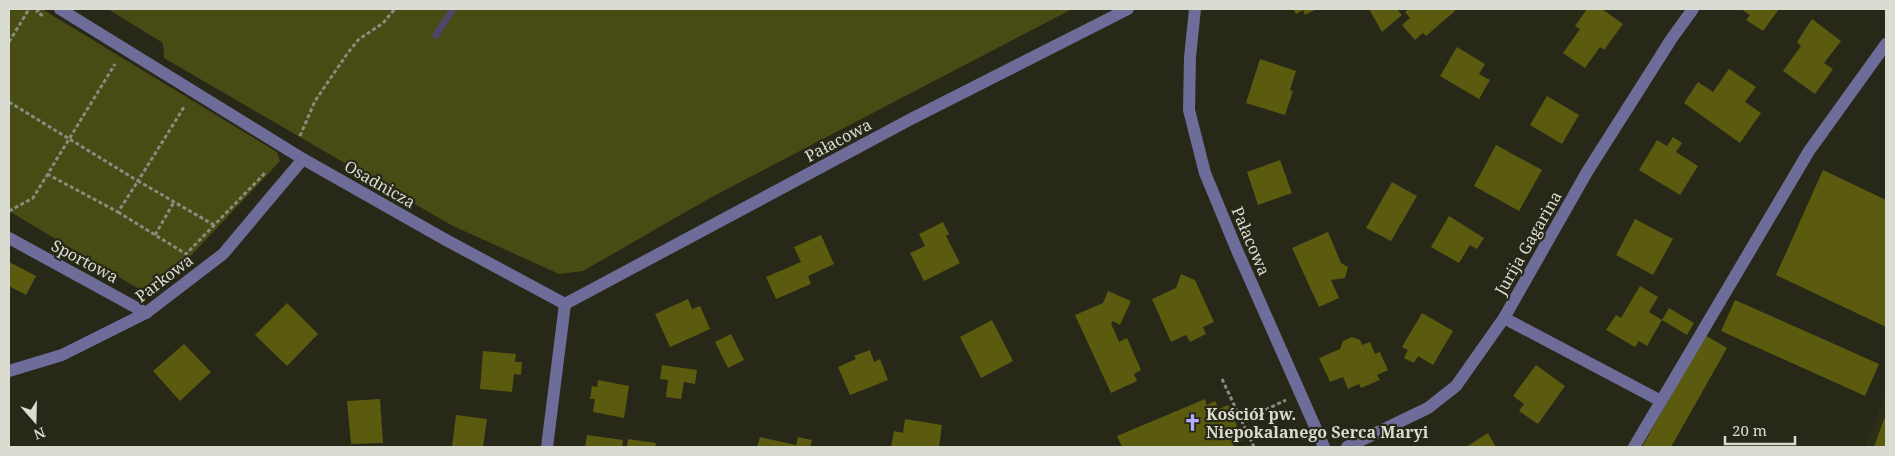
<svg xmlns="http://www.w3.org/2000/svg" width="1895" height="456" font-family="'Noto Serif',serif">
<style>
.built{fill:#2d2e17}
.green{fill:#494b14}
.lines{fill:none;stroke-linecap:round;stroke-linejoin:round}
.stream{stroke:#4f4667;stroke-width:7}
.building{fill:#5a5b0e}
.path{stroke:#8a8b7e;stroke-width:3;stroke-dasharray:4 2.5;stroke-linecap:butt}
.minor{stroke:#6e6c99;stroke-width:12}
.labels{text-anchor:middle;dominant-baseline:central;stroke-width:4.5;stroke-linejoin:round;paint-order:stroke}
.street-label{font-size:16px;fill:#dbdcd1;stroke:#272818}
.poi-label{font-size:16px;font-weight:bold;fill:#dbdcd1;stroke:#272818;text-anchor:start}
</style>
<rect width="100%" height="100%" fill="#272818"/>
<path class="built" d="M1885,395L1886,447H1864Z"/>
<g class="green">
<path d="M9,9H42L277,152L280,161L152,297L9,211Z"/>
<path d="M108,9H1072L710,198L583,271L559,274L451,225L164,58L163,43Z"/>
</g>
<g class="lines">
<path class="stream" d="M436,35L453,9"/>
</g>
<g class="building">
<path d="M1293,9H1317L1305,15L1303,10L1296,14Z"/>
<path d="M1369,9H1397L1402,15L1382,32Z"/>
<path d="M1409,9H1453L1455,11L1426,36L1423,33L1415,40L1402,25L1410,18L1405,12Z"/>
<path d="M1587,9H1602L1623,24L1604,50L1600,47L1585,68L1563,53L1580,29L1575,26Z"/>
<path d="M1741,9H1779L1763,31L1746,20L1750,15Z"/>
<path d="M1812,19L1841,41L1824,63L1833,69L1815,94L1783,71L1801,46L1797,42Z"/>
<path d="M1457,47L1485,64L1479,74L1490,80L1479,99L1440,76Z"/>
<path d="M1260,59L1296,71L1290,90L1293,91L1285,115L1246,103Z"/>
<path d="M1729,69L1756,87L1745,102L1761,113L1740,143L1684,103L1698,82L1713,92Z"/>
<path d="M1547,96L1579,115L1562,144L1530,125Z"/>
<path d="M1673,137L1682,143L1676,152L1698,166L1680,195L1639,170L1657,140L1667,146Z"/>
<path d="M1496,145L1542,170L1519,211L1474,186Z"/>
<path d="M1280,160L1292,193L1258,205L1247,172Z"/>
<path d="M1823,170L1886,200V327L1776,275Z"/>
<path d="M1392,182L1417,196L1391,241L1366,228Z"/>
<path d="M1449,216L1484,238L1477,249L1470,245L1459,263L1431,247Z"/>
<path d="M1635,219L1673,239L1653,275L1616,255Z"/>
<path d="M943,222L949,234L946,236L960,263L924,281L910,253L925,246L919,234Z"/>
<path d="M1328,232L1341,263L1348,267L1345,278L1331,280L1339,298L1319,307L1292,248Z"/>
<path d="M821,235L834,264L808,276L811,284L776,299L766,277L801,262L794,247Z"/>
<path d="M9,262L36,276L26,295L9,286Z"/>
<path d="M1181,274L1195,280L1214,322L1203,327L1206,334L1190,342L1186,335L1171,342L1152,299L1176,288Z"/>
<path d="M1640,286L1658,297L1649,312L1662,320L1669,308L1694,323L1687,335L1662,320L1647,346L1639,341L1635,347L1606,330L1616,315L1621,318Z"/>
<path d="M1108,291L1131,301L1120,325L1113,321L1111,323L1119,342L1127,338L1141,370L1134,374L1137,381L1111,393L1075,315L1103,303Z"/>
<path d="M688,299L692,309L700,306L710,329L670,347L655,314Z"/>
<path d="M1735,300L1879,364L1865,396L1721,331Z"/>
<path d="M287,303L318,334L287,366L255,335Z"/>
<path d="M1422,313L1453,331L1433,365L1418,356L1414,363L1404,358L1408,350L1402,347Z"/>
<path d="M992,320L1013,361L981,378L960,337Z"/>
<path d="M731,334L744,360L728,368L715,342Z"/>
<path d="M1705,335L1727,348L1671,447H1642Z"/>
<path d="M1352,337L1360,340L1362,345L1370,342L1375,354L1380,352L1388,370L1377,375L1380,380L1361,388L1359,384L1348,389L1343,377L1330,382L1319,358L1340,349L1343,341Z"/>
<path d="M184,344L211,372L180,401L153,371Z"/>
<path d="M870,350L874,362L880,359L888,380L850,395L838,367L856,359L854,356Z"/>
<path d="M483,351L516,354L515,362H522L521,375L514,374L512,392L480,389Z"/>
<path d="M662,365L697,370L695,384L684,382L681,399L666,397L668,380L660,379Z"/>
<path d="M1536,365L1565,386L1538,424L1519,411L1524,404L1513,396Z"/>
<path d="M598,380L629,386L624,418L593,412L595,399H590L592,386L597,387Z"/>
<path d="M380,399L383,443L351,444L347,401Z"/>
<path d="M1205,399L1207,405L1215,401L1219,409L1228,405L1243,440L1233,444L1235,447H1122L1117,436Z"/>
<path d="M456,415L487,419L483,447H452Z"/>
<path d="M905,419L942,425L939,447H891L894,431L903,433Z"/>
<path d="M1884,419H1886V447H1874Z"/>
<path d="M1488,433L1496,447H1466Z"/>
<path d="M587,435L623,440L622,447H585Z"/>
<path d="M760,437L796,445L798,437L812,440L810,447H757Z"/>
<path d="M628,439L656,443L655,447H627Z"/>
</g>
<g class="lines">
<g class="path">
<path d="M39,9L37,12L43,16"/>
<path d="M9,42L29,9"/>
<path d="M9,102L138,181L184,107"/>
<path d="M300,136L315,101L347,54L358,40L383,23L395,9"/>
<path d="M47,174L118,212L138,181L214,225"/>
<path d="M9,211L33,198L115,64"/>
<path d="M118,212L186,254L266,172"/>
<path d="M155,235L174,202"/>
<path d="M1222,379L1254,447"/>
<path d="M1242,421L1286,400"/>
</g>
<g class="minor">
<path d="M60,9L303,159L446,240L565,304"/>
<path d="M1195,9L1190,57L1189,110L1205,173L1236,248L1324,447"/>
<path d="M9,238L146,313"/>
<path d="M565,304L911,119L1128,9"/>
<path d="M1504,318L1661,401"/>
<path d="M9,371L62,355L146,313L223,254L303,159"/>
<path d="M547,447L565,304"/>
<path d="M1347,447L1428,408L1456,386L1504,318L1587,172L1672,38L1693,9"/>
<path d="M1634,447L1809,151L1886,44"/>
</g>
</g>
<defs>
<symbol id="church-bare" viewBox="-9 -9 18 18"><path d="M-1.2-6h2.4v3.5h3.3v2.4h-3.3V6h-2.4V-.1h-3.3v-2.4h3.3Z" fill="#b1adfa" stroke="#272818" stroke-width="2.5" paint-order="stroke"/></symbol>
</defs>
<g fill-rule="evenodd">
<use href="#church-bare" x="1180" y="410" width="25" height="25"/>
</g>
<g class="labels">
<g class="street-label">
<text transform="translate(838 140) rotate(-28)">Pałacowa</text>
<text transform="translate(380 184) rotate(30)">Osadnicza</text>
<text transform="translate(1251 241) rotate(67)">Pałacowa</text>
<text transform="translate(1528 243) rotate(-60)">Jurija Gagarina</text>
<text transform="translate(85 261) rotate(28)">Sportowa</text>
<text transform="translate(164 278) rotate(-37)">Parkowa</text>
</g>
<g class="poi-label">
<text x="1206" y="414">Kościół pw.<tspan x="1206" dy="18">Niepokalanego Serca Maryi</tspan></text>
</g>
</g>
<rect width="1895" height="456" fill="none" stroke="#dbdcd1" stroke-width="20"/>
<g transform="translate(35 421) rotate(160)" stroke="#272818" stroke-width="4" paint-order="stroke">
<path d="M0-4L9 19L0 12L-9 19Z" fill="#dbdcd1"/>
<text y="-8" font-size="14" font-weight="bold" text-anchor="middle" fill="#dbdcd1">N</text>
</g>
<path d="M1725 436v8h70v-8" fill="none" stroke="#dbdcd1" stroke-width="2.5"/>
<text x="1732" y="436" font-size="15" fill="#dbdcd1" stroke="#272818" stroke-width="4" paint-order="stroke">20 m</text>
</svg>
